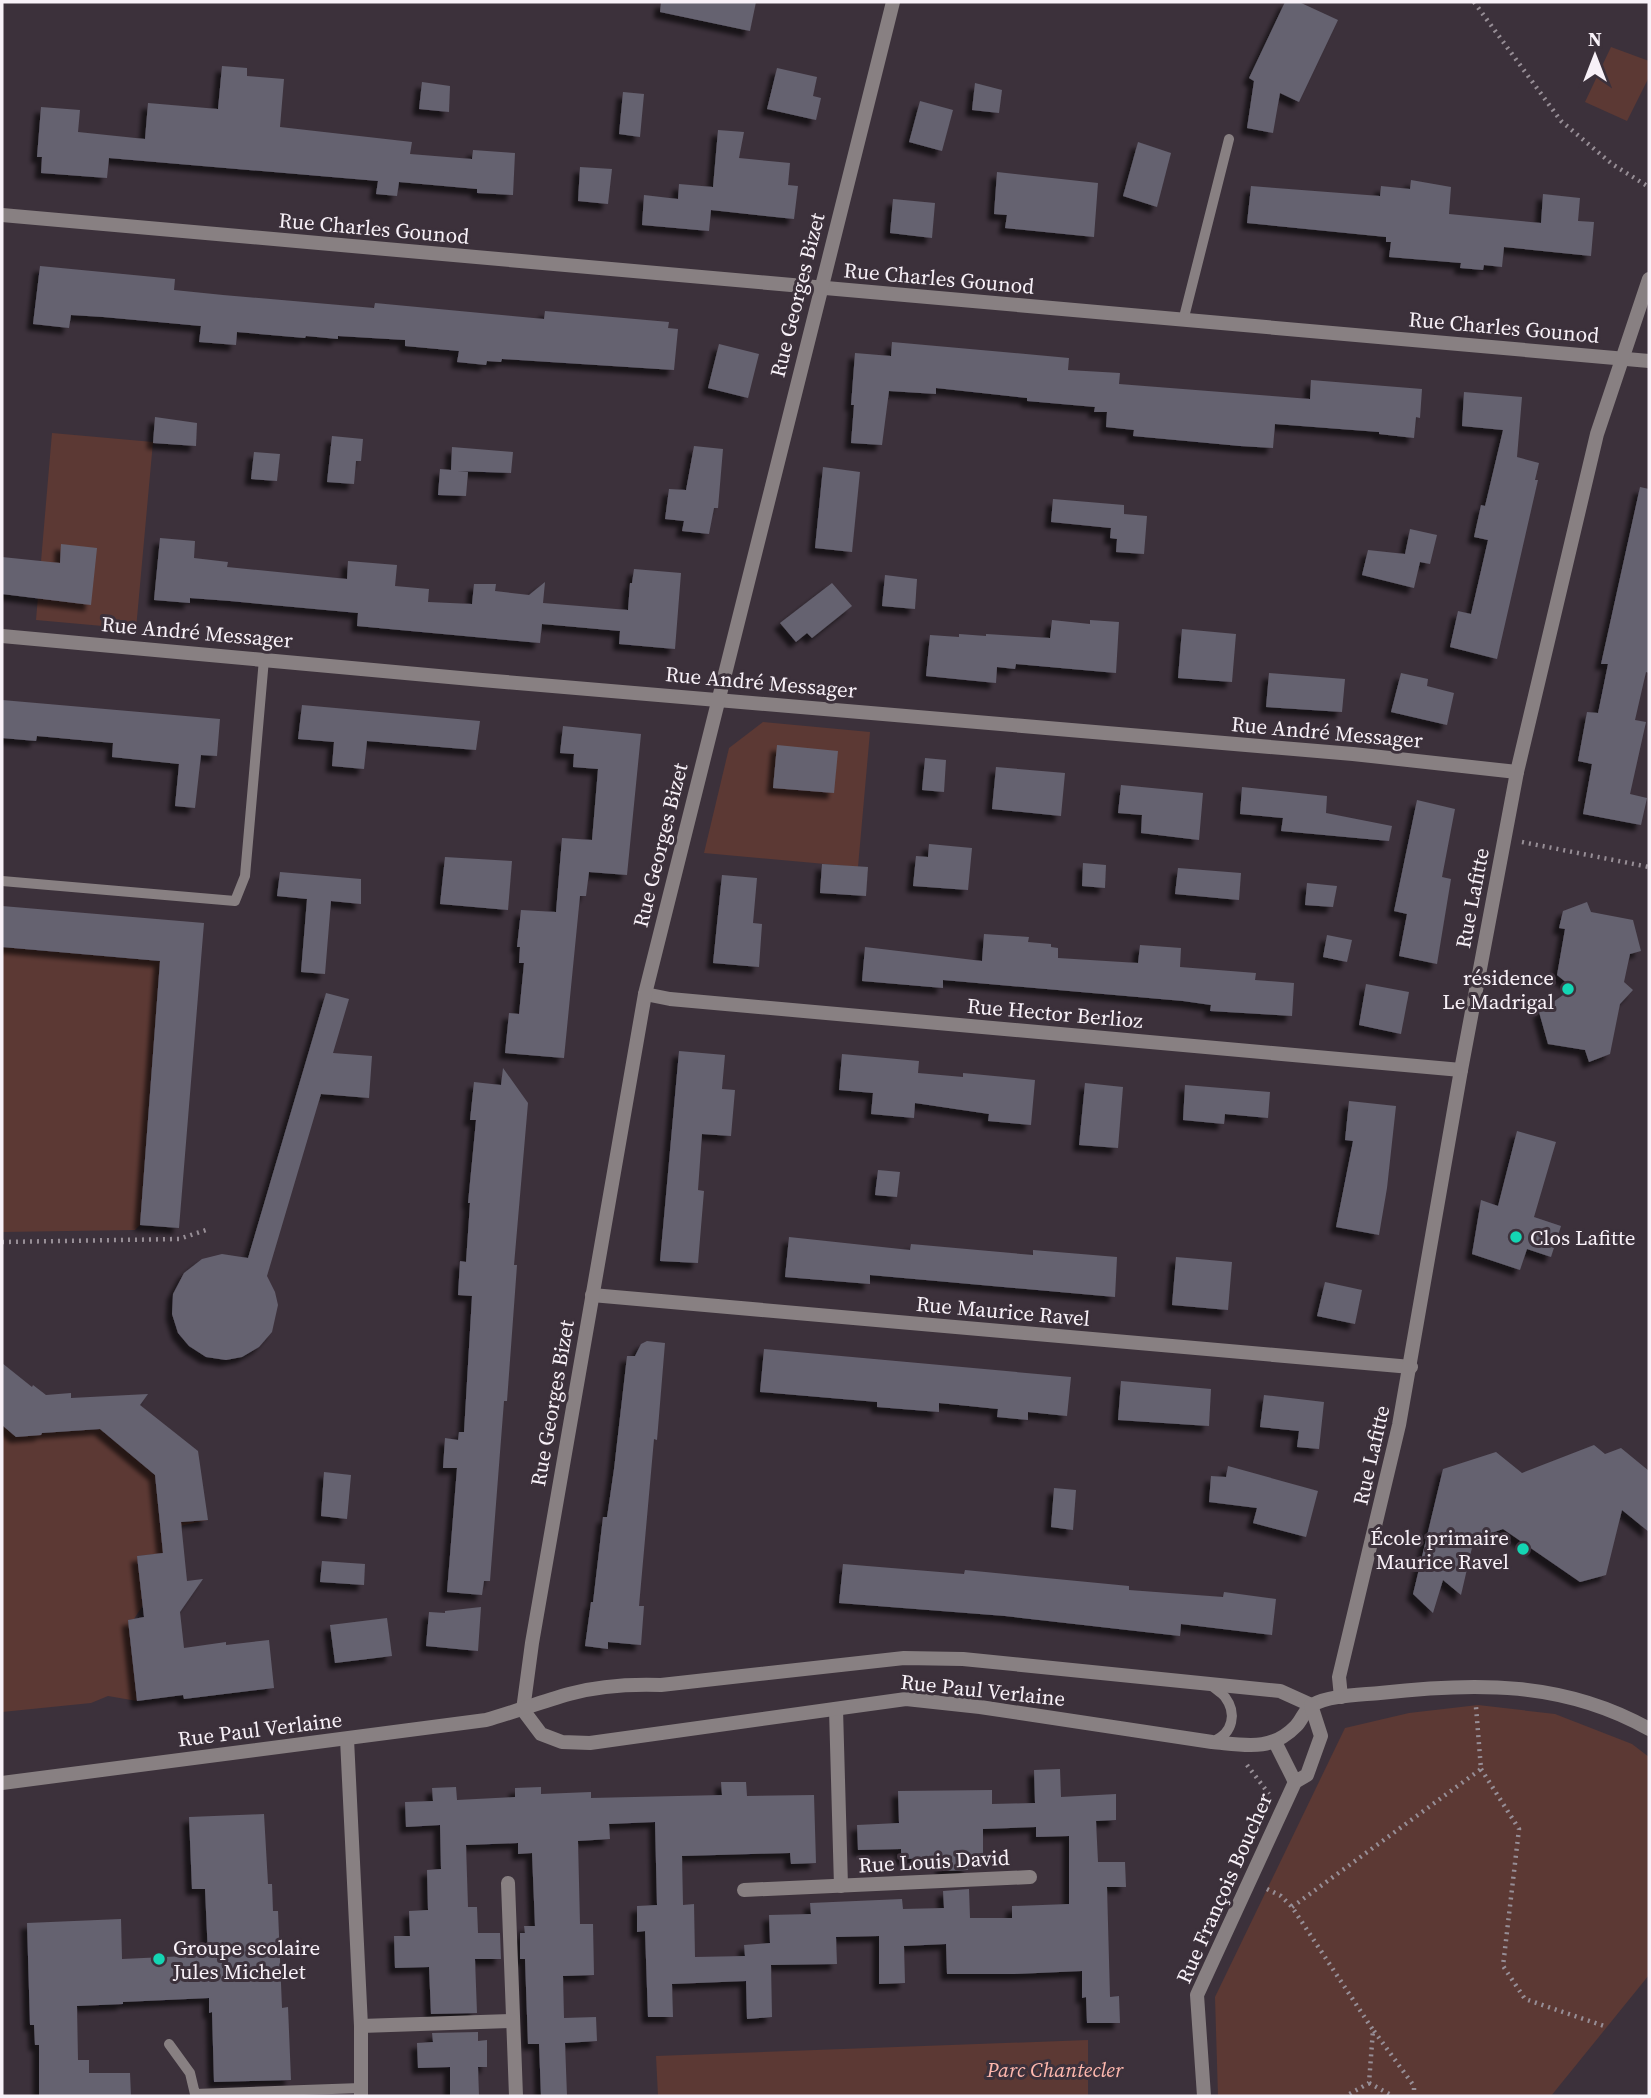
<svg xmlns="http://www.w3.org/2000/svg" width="1651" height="2098" font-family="'Source Serif 4',serif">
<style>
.green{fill:#5c3934}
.building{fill:#656270;filter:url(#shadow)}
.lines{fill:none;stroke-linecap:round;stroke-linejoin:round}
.path{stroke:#978e96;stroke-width:4.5;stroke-dasharray:2 5;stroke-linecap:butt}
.lane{stroke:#888082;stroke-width:10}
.street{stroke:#888082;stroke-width:14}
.poi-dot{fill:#14d5b3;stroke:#3c313b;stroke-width:2.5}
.labels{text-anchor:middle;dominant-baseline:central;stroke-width:6;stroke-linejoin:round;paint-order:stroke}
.street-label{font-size:21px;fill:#f8f1f8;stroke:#3c313b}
.poi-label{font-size:21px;fill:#f8f1f8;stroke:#3c313b;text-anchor:end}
.park-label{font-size:21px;font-style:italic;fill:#feb8ae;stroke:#3c313b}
</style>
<defs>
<filter id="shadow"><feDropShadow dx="-6" dy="6" stdDeviation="2" flood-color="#0009"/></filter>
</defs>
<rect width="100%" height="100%" fill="#3c313b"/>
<g class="green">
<path d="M1611,47L1649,61V77L1627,121L1585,102Z"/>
<path d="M52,433L153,442L136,629L36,620Z"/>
<path d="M763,722L870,732L858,867L704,853L729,748Z"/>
<path d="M2,947L160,961L140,1225L135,1230L2,1232Z"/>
<path d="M2,1425L16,1437L42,1433L100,1429L155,1475L160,1524L208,1520L170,1528L184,1551L137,1556L143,1605L134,1619L128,1620L137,1701L108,1696L91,1703L2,1712Z"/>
<path d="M1478,1705L1555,1714L1632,1744L1649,1757V1975L1551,2096H1218L1215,1997L1345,1728L1409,1713Z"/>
<path d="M1088,2040V2096H658L656,2056Z"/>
</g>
<g class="building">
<path d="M661,2H756L750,31L660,12Z"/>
<path d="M1285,2H1299L1338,20L1299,102L1280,93L1273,133L1247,128L1254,81L1249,78Z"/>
<path d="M222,66L247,68V76L284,79L280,127L412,142L410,154L472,159L473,150L515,153L513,195L477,193V189L399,182L397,196L376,194L378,181L109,158L107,178L41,173L42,157H37L41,107L80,110L78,132L145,139L148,103L218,109Z"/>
<path d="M777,68L817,77L813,96L821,98L816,120L767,109Z"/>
<path d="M422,82L450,86L449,112L419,109Z"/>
<path d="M975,83L1002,90L999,113L972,110Z"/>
<path d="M623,92L644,94L640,137L619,134Z"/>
<path d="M920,101L953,110L942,151L909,142Z"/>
<path d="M718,130L744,132L739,158L790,163L788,185L798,186L794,219L711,210L709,231L642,225L644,195L678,199L679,184L713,187Z"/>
<path d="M1138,142L1171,153L1157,207L1123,196Z"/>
<path d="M580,167L612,169L608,204L578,201Z"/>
<path d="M997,172L1098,183L1094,237L1005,228L1007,215L994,214Z"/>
<path d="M1411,180L1451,187L1449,214L1541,223L1543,194L1580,198L1578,221L1594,222L1591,256L1504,247L1502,267L1484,265L1483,270L1460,268L1461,263L1389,257L1391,242H1386V237L1247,223L1251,186L1380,196L1381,186L1410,189Z"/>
<path d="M893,199L935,203L932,238L890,233Z"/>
<path d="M40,266L175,279L174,290L223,295L374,308L375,303L544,319L545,311L669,322L668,328L678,329L674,370L502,359L501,362L487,361L486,365L457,362L459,351L405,346V340L338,336V339L306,336L305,338L237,332L236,345L199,342L201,326L103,317L71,315L69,328L33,324Z"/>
<path d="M892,342L1069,358L1068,370L1120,373L1119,384L1310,399L1311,380L1422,389L1420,418L1416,417L1414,438L1379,434V432L1275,424L1273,448L1240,446L1133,436L1134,430L1106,427L1107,412H1094L1095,407L1027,401V398L936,388V394L889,391L882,445L851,443L854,405H851L855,353L891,356Z"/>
<path d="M719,344L759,354L748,398L708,388Z"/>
<path d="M1464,392L1522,397L1517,457L1539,463L1535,480H1538L1497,659L1450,647L1458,611L1471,614L1488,540L1474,537L1481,505L1485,506L1503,430L1462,426Z"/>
<path d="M155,417L197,423L196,446L153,443Z"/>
<path d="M332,436L363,439L361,461H356L354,484L327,482Z"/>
<path d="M694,446L723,449L718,508H714L709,534L682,531L684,521L665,519L669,489L686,490Z"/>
<path d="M452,447L513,452L511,473L457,471L468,472L466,496L438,495L440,469L451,470Z"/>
<path d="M254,452L280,454L277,481L251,479Z"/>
<path d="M823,467L860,472L852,552L815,548Z"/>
<path d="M1640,487L1649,489V673L1646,672L1635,720L1646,722L1630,794L1647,798L1641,825L1583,814L1592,764L1578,761L1587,712L1598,713L1608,664H1601Z"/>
<path d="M1053,499L1124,505V514L1147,516L1144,554L1116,552L1117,539L1110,538L1111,528L1051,522Z"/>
<path d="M1410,529L1437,535L1430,564L1420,562L1414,588L1362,575L1368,550L1405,554Z"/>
<path d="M160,538L195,541L194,558L228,562L227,567L347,579L348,561L397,565L395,586L429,589L428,602L472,604L474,584H496L495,591L529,595L545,582L543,603L628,610L630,583H632L634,569L681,573L675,649L619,644L620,631L542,624L540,643L357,626L358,613L230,601L190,598V603L154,600Z"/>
<path d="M61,544L97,548L91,605L2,594V557L60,563Z"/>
<path d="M885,575L917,579L915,609L882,606Z"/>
<path d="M832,583L852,606L812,638L807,633L796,642L780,623Z"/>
<path d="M1052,620L1090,624V620L1119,622L1116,673L1016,664L1015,669L997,667L996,683L926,676L930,635L959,637V634L986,636V634L1050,638Z"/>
<path d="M1182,629L1236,634L1232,682L1178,678Z"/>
<path d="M1269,673L1345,679L1342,712L1266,707Z"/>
<path d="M1401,673L1428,679L1427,686L1454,693L1447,725L1391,712Z"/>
<path d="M2,700L220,719L217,756L201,755L195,808L175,806L179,764L112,757L113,743L37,736L36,741L2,738Z"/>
<path d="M302,705L480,721L476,750L367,741L364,769L332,766L334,742L298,739Z"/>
<path d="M563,726L641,734L627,875L589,872L586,896H580L564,1058L505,1053L509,1013L519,1014L524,963H519L520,947H517L521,910L556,912L562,838L592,840L598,769L573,767L574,754L560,753Z"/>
<path d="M777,745L838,751L834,793L773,788Z"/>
<path d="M925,758L946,760L944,792L922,790Z"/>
<path d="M996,767L1065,773L1061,816L992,809Z"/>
<path d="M1121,785L1203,793L1199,840L1141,833L1142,815L1118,813Z"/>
<path d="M1242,787L1327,796L1326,813L1392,826L1389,841L1281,831L1283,818L1240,814Z"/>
<path d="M1417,800L1455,809L1442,877L1451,879L1437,964L1399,956L1407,914L1394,911Z"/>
<path d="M929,844L972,848L968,890L913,886L916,856L928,857Z"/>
<path d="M445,857L512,861L508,910L440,904Z"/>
<path d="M1083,863L1106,865L1105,888L1082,886Z"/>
<path d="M822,864L868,867L866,896L820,893Z"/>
<path d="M1178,868L1241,873L1239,900L1175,894Z"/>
<path d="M280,872L361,879V904L331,901L325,974L301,972L307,899L277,896Z"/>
<path d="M722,875L757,878L753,923L762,924L759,967L713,963Z"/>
<path d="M1307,883L1337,886L1333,907L1305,905Z"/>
<path d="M1587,902L1591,912L1633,920L1641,951L1630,954L1624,982L1633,990L1620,1004L1610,1054L1589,1062L1585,1050L1548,1044L1539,1012L1573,988L1557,975L1565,929L1559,928L1563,911Z"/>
<path d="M2,906L204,923L179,1228L140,1225L160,961L2,947Z"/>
<path d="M984,934L1029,937L1028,942L1051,944V947L1058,948V958L1138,963L1140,945L1181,948L1180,967L1256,973L1255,980L1294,983L1292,1016L1210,1011L1211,1005L1183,1001L943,980V988L862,981L865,947L982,961Z"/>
<path d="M1327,935L1352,940L1347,962L1323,957Z"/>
<path d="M1366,984L1409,992L1401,1034L1359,1025Z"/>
<path d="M326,993L349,999L333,1053L372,1056L369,1098L321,1094L267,1276L275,1292L278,1305L272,1332L259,1347L242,1357L226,1360L206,1357L189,1346L178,1333L172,1314L173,1294L184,1273L202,1259L222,1254L248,1258Z"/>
<path d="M679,1051L725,1055L722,1089L735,1090L731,1136L702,1134L698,1190L704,1191L698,1263L660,1261Z"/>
<path d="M842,1054L919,1061L918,1073L963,1077V1073L1035,1080L1031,1125L988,1121L989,1114L915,1103L914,1118L871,1114L873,1093L839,1090Z"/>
<path d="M503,1068L528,1103L514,1265H517L507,1401H504L490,1581H484L482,1595L447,1592L457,1468H443L445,1438L458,1440L459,1432H464L472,1296L458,1295L460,1261L466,1262L470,1203H468L476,1120H470L474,1082L501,1085Z"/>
<path d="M1085,1083L1123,1087L1118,1148L1079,1145Z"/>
<path d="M1185,1085L1270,1092L1268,1118L1225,1114L1224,1124L1183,1120Z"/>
<path d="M1349,1101L1396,1106L1387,1188L1379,1235L1336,1227L1353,1141L1345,1140Z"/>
<path d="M1517,1131L1556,1142L1534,1217L1561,1226L1551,1257L1527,1249L1520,1270L1472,1254L1481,1200L1498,1206Z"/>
<path d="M878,1170L900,1172L897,1197L875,1195Z"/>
<path d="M789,1237L910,1250L911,1244L1033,1255V1250L1117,1257L1115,1297L870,1275V1284L785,1277Z"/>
<path d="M1176,1257L1232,1262L1228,1310L1172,1305Z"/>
<path d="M1325,1282L1362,1290L1355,1324L1317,1316Z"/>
<path d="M647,1341L665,1343L657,1440L654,1439L639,1606H644L641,1645L608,1642V1649L585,1646L591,1602H593L603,1517H607L614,1469L627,1356H635L641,1344Z"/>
<path d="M764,1349L1071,1377L1067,1416L1028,1412V1420L997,1417L998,1409L939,1403V1412L877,1407V1402L760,1392Z"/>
<path d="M2,1363L32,1387L33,1385L46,1395L71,1393V1398L148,1394L140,1405L198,1451L208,1520L181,1522L187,1581L203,1579L180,1612L184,1648L226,1642V1645L269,1640L274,1688L184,1699L183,1695L137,1701L128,1620L144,1617L137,1556L163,1553L155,1475L100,1429L42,1433L41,1435L16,1437L2,1425Z"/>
<path d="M1121,1381L1211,1389L1209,1426L1118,1420Z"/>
<path d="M1264,1395L1324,1402L1319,1449L1297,1447L1299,1431L1260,1427Z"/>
<path d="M1594,1445L1605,1454L1621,1448L1649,1471V1532L1622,1510L1606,1575L1580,1582L1503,1529L1474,1539L1461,1595L1443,1580L1433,1613L1413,1594L1443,1469L1496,1452L1522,1473Z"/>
<path d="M1228,1466L1318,1491L1306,1537L1253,1523L1257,1508L1209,1502L1211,1476L1226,1477Z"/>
<path d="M324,1472L351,1475L347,1519L321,1516Z"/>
<path d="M1054,1488L1076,1490L1073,1530L1051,1527Z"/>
<path d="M322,1561L365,1564L364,1585L320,1582Z"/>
<path d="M843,1564L964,1574L965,1570L1129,1586V1590L1223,1597L1224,1592L1276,1599L1272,1635L1181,1624L1180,1636L1005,1616L839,1603Z"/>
<path d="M481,1607L478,1651L426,1646L429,1612L445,1613V1611Z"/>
<path d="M387,1618L392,1656L335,1663L330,1625Z"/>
<path d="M1060,1769L1061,1797L1116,1794V1820L1096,1821L1098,1862H1125L1126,1887H1107L1110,1997L1119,1996L1120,2023H1087L1086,1997L1082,1998V1971L1014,1974H947L946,1944L904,1946L905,1983L879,1984V1936L836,1937L837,1964L771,1965L772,2017L747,2019L746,1981L672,1984L673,2017H648L645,1931L637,1932V1906L657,1905L655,1822L609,1824L610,1839L578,1841L580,1924H593L594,1975L563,1976L564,2018L596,2017L597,2041L565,2043L567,2096H541L539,2044H528L525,1959H520V1933H525L524,1926H535L532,1853L518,1854V1843L466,1845L468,1907H477L478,1933H500L501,1959H475L477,2013L431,2014L429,1967L395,1968L394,1936H410L409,1911L428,1910L427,1870L441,1869L440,1825L406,1827L405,1802L433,1801L432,1788L456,1787L457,1800L515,1797V1788L541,1787V1794L591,1792V1798L722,1795L721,1782H746L747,1796L814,1795L816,1863L791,1864L790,1853L682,1856L683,1905L694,1904L695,1957L745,1956L744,1945L770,1943L769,1915L811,1914L810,1903L902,1899L903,1909L944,1908L943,1891L969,1889L970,1918H1012V1906L1069,1904V1836L1036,1837V1827L983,1829V1857H968V1870L942,1871L941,1858L901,1859V1849L858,1850L857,1825L899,1823L898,1791L992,1790V1804L1035,1803L1034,1770Z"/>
<path d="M264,1814L268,1884H272L273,1911H278L282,2008L288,2007L291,2080L214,2082L212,2012L209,2013V1998L123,2002V2004L77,2006L78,2060H89V2073H130L131,2096H39V2045H35L34,2025H30L27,1923L121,1919L122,1959L208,1955L205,1889H192L189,1817Z"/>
<path d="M478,2032V2041L487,2040V2067H478L479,2096H450V2067L418,2068L417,2043L433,2042L432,2033Z"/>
</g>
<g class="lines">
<g class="path">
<path d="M1474,2L1561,121L1612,164L1649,187"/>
<path d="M1522,842L1649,867"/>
<path d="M2,1242L179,1239L206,1230"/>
<path d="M1247,1765L1269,1794"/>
<path d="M1481,1769L1519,1829L1503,1966L1525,1999L1607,2027"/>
<path d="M1267,1889L1281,1896L1292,1907L1373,2030L1369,2083L1346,2096"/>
<path d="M1292,1907L1481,1769L1476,1707"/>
<path d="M1374,2031L1414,2086V2096"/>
<path d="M1369,2083L1393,2096"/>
</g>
<g class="lane">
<path d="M1183,321L1229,139"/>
<path d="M2,881L235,901L245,876L264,659"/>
<path d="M1211,1685C1215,1689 1221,1692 1225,1697C1237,1713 1233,1733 1214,1741"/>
<path d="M169,2044L190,2073L195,2094L361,2088"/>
</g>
<g class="street">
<path d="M2,215L1649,361"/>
<path d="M2,636L482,680L1353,754L1517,772"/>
<path d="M645,994L670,999L1461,1070"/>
<path d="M592,1295L1411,1367"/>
<path d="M1341,1697L1339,1677L1399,1425L1461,1070L1517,772L1597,434L1649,279"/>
<path d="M836,1709L841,1886"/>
<path d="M523,1710L532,1643L645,994L893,2"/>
<path d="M523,1710L541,1734L562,1742L590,1743L906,1699L980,1707L1212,1742C1245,1745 1271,1752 1296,1726C1302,1720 1305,1709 1312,1705C1329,1695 1361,1695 1380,1693C1475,1682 1564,1681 1649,1729"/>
<path d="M347,1739L361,2026V2096"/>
<path d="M1275,1742L1295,1782"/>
<path d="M2,1783L486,1720C514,1712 541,1702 569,1694C598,1686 631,1684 661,1685L904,1658L963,1659L1280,1691L1311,1705"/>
<path d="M508,1883L516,2096"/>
<path d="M744,1890L1030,1877"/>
<path d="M361,2026L513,2021"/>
<path d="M1204,2096L1197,1995L1295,1782L1307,1775L1321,1736L1311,1705"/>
</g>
</g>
<g class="poi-dot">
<circle cx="1568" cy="989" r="7"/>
<circle cx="1516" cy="1237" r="7"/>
<circle cx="1523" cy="1549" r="7"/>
<circle cx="159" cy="1959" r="7"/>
</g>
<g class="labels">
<g class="street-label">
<text transform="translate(374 228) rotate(5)">Rue Charles Gounod</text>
<text transform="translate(939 278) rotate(5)">Rue Charles Gounod</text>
<text transform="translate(797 295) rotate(-76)">Rue Georges Bizet</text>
<text transform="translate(1504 327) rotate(5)">Rue Charles Gounod</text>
<text transform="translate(197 632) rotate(5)">Rue André Messager</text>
<text transform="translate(761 682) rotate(5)">Rue André Messager</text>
<text transform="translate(1327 732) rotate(5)">Rue André Messager</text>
<text transform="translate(660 845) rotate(-76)">Rue Georges Bizet</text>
<text transform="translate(1472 898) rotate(-79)">Rue Lafitte</text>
<text transform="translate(1055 1013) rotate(5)">Rue Hector Berlioz</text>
<text transform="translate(1003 1311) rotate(5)">Rue Maurice Ravel</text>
<text transform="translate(552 1403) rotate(-80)">Rue Georges Bizet</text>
<text transform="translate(1371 1455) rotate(-77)">Rue Lafitte</text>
<text transform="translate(983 1690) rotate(6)">Rue Paul Verlaine</text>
<text transform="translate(260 1729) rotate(-7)">Rue Paul Verlaine</text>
<text transform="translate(934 1861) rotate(-3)">Rue Louis David</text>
<text transform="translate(1224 1888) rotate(-66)">Rue François Boucher</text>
</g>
<g class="poi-label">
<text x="1554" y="977">résidence<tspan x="1554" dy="24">Le Madrigal</tspan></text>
<text x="1530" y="1237" text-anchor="start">Clos Lafitte</text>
<text x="1509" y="1537">École primaire<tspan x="1509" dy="24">Maurice Ravel</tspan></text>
<text x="173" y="1947" text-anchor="start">Groupe scolaire<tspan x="173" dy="24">Jules Michelet</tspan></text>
</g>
<g class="park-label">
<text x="1055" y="2069">Parc Chantecler</text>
</g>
</g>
<rect width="1651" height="2098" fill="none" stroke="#f8f1f8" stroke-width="7"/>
<g transform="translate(1595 56)" stroke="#3c313b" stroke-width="5" paint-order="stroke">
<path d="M0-5L12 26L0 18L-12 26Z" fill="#f8f1f8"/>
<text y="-10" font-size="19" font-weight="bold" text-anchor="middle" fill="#f8f1f8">N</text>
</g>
</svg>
